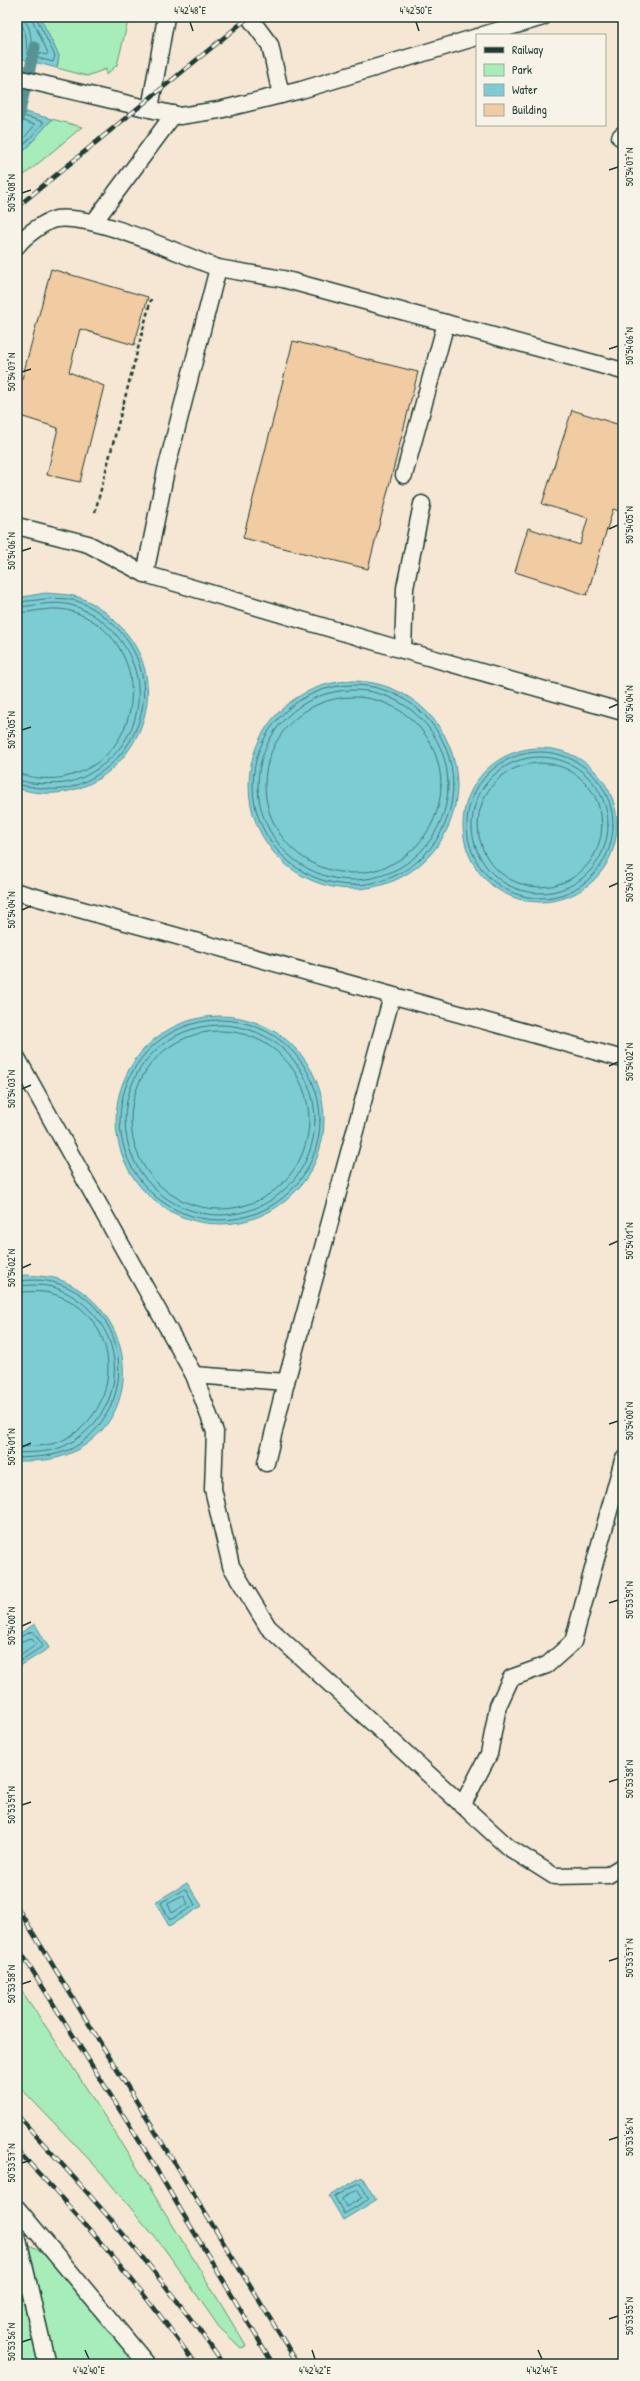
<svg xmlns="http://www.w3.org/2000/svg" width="640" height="2381" font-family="'Patrick Hand',sans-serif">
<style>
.green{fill:#a6edb9;stroke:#629576}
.water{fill:#7bccd4;stroke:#569394}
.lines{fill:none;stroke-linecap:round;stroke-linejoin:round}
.shore{stroke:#447674;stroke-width:1}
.stream{stroke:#569394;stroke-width:11}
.building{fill:#f1cba1;stroke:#1f3d34}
.service-casing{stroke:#1f3d34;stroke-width:19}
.path{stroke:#1f3d34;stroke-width:2.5;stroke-dasharray:4 3;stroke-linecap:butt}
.service{stroke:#f7f3e8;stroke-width:16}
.rail-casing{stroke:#1f3d34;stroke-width:4.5}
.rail{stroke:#f7f3e8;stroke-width:3;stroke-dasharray:9;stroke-linecap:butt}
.ticks{fill:none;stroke:#1f3d34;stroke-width:1.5}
.neatline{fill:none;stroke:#1f3d34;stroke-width:1.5}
.ticks-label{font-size:10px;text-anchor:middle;fill:#1f3d34}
</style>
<rect width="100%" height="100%" fill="#f5e7d3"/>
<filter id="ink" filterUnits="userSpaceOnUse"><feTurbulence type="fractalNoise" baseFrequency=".025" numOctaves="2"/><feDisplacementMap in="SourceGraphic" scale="8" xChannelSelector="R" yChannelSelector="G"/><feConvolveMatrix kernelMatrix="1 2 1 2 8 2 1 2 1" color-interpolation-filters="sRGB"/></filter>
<g filter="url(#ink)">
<g class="green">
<path d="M40,17H129L117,65L106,75V69L87,76L57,68L59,56Z"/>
<path d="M52,119L82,127L17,181V159Z"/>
<path d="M17,1984C98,2102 173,2224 246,2346L241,2348L219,2327L164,2248L99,2170L17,2084Z"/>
<path d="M29,2245C64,2258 114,2333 139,2364H55Z"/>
<path d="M17,2271L38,2364H17Z"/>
</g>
<g class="water">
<path d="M17,17H40L59,56L57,68L22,59V37Z"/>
<path d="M17,110L52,119L17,159Z"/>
<path d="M45,593C56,594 68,594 78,597C94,602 109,614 120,626C191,699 113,820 17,788V598Z"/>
<circle cx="353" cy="785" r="104"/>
<circle cx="540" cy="825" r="77"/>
<circle cx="220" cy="1120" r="104"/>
<path d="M25,1275C36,1276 49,1276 58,1279C135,1307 149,1415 73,1452C55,1461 36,1461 17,1461V1277Z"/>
<path d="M35,1624L49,1648L17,1668V1635Z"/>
<path d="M187,1883L202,1906L169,1926L155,1902Z"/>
<path d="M362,2177L376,2200L343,2220L329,2196Z"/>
</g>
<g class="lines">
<g class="shore">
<path d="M17,18C33,19 30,40 32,51L46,55L48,53L31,17"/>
<path d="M17,23L22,25L26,36L27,55L53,62L55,56L36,17"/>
<path d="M17,114L44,122L17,153"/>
<path d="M17,119L35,125L17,146"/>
<path d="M17,602C39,601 54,595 77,601C92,606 106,617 117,628C170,683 139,768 68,788C51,792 33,786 17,785"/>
<path d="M17,607C37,606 56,599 77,607C143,633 161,717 105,763C94,772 79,781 65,783C55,784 42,784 32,783C27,783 22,780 17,780"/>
<path d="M17,613C37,612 54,605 74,612C155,640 149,758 65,777C56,779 41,779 32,777C27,776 22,774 17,774"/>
<circle cx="353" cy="785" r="100"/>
<circle cx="353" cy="785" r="95"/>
<circle cx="353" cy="785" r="88"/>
<circle cx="540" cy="825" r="73"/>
<circle cx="540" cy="825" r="68"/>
<circle cx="540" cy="825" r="62"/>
<circle cx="220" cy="1120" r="100"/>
<circle cx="220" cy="1120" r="95"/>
<circle cx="220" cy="1120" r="89"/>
<path d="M17,1281C29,1280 44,1279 56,1283C115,1300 137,1373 102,1421C95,1432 83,1443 71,1449C53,1457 36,1457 17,1458"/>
<path d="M17,1286C29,1285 44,1284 56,1288C126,1315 136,1405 70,1443C54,1453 35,1452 17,1453"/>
<path d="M17,1292C29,1292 41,1290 53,1294C120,1313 127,1405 67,1438C52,1447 34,1446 17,1447"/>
<path d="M17,1638L33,1631L43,1646L17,1663"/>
<path d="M17,1643L31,1638L36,1644L17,1657"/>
<path d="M186,1889L195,1905L170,1920L161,1903Z"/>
<path d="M184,1896L188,1904L172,1913L168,1904Z"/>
<path d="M360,2183L369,2199L344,2214L335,2197Z"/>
<path d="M358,2190L362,2198L346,2207L342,2199Z"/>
</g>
<path class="stream" d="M17,124L35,47"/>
</g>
<g class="building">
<path d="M51,269L148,297L134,345L80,329L69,372L104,386L80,482L47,475L58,428L17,415V398Z"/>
<path d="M293,341L418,372L368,569L243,538Z"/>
<path d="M572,410L623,426V512L613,509L587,595L515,572L528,528L580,545L588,518L542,504Z"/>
</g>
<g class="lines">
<defs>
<g id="service">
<path d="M249,17L270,45L281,95"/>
<path d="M483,35L543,17"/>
<path d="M17,78L180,116L219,110L301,90L477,37"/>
<path d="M150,109L166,17"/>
<path d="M620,137L623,134"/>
<path d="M94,222L174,114"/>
<path d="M17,246C23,237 45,221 56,219C96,214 179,254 218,268"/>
<path d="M404,475L446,323"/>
<path d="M17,526L88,544L145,574L403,650L623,712"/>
<path d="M145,574L166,470L218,268L283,279L623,371"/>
<path d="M403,650L405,588L422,504"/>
<path d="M17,892L623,1059"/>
<path d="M17,1058L194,1375L215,1432L213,1489L231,1566L268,1627L508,1847L554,1876L608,1875L623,1866"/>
<path d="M194,1375L286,1382L392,996"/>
<path d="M266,1463L286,1382"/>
<path d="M462,1806L489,1754L498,1706L511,1678L547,1665L573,1642L623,1460"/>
<path d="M17,2208L147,2364"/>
<path d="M17,2235L47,2364"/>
</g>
</defs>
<use href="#service" class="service-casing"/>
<path class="path" d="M95,512L151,299"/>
<use href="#service" class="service"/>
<defs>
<g id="rail">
<path d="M17,207L249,17"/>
<path d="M17,1907L298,2364"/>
<path d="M17,1946L143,2147L273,2364"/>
<path d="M17,2115C90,2194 162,2275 223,2364"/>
<path d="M17,2150C80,2217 143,2288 195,2364"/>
</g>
</defs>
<use href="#rail" class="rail-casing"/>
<use href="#rail" class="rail"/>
</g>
</g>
<path class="ticks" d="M190,22L193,31M416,22L419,31M609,170L618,167M22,193L31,190M609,349L618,346M22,372L31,369M609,529L618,525M22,551L31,548M609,708L618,704M22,730L31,727M609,887L618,883M22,910L31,906M609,1066L618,1062M22,1089L31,1085M609,1245L618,1241M22,1268L31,1264M609,1424L618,1421M22,1447L31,1443M609,1603L618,1600M22,1626L31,1622M609,1782L618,1779M22,1805L31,1802M609,1961L618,1958M22,1984L31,1981M609,2140L618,2137M22,2163L31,2160M609,2319L618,2316M22,2342L31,2339M85,2350L89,2359M312,2350L315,2359M538,2350L542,2359"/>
<rect width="640" height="2381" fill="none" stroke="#f7f3e8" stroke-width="44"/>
<rect x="476" y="34" width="130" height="92" fill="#f7f3e8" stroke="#a1aaa0"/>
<rect x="484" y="47" width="20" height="6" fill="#1f3d34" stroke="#a1aaa0"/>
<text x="512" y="54" font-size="12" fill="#1f3d34">Railway</text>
<rect x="484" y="64" width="20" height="12" fill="#a6edb9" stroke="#a1aaa0"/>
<text x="512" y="74" font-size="12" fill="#1f3d34">Park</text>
<rect x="484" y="84" width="20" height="12" fill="#7bccd4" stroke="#a1aaa0"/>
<text x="512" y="94" font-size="12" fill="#1f3d34">Water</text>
<rect x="484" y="104" width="20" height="12" fill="#f1cba1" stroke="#a1aaa0"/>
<text x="512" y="114" font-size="12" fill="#1f3d34">Building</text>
<rect x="22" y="22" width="596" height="2337" class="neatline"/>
<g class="ticks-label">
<text x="190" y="14">4°42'48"E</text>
<text x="416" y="14">4°42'50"E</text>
<text transform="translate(629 167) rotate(-90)" y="4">50°54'07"N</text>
<text transform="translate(11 193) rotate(-90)" y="4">50°54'08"N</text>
<text transform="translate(629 346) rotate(-90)" y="4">50°54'06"N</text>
<text transform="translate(11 372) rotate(-90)" y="4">50°54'07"N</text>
<text transform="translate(629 525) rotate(-90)" y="4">50°54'05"N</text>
<text transform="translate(11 551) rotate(-90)" y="4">50°54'06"N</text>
<text transform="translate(629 704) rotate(-90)" y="4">50°54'04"N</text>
<text transform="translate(11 730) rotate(-90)" y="4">50°54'05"N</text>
<text transform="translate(629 883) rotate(-90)" y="4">50°54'03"N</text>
<text transform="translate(11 910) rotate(-90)" y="4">50°54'04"N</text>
<text transform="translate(629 1062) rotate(-90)" y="4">50°54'02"N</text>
<text transform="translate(11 1089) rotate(-90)" y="4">50°54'03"N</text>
<text transform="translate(629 1241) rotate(-90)" y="4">50°54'01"N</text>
<text transform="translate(11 1268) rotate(-90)" y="4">50°54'02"N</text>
<text transform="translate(629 1421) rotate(-90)" y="4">50°54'00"N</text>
<text transform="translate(11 1447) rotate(-90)" y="4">50°54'01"N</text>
<text transform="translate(629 1600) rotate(-90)" y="4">50°53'59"N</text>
<text transform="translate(11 1626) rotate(-90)" y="4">50°54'00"N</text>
<text transform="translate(629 1779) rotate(-90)" y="4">50°53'58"N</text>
<text transform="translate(11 1805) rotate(-90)" y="4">50°53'59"N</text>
<text transform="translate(629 1958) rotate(-90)" y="4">50°53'57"N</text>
<text transform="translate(11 1984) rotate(-90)" y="4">50°53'58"N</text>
<text transform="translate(629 2137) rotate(-90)" y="4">50°53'56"N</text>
<text transform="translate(11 2163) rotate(-90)" y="4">50°53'57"N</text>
<text transform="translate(629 2316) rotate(-90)" y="4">50°53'55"N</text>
<text transform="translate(11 2342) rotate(-90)" y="4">50°53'56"N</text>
<text x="89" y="2374">4°42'40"E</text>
<text x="315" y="2374">4°42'42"E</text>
<text x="542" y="2374">4°42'44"E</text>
</g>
</svg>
